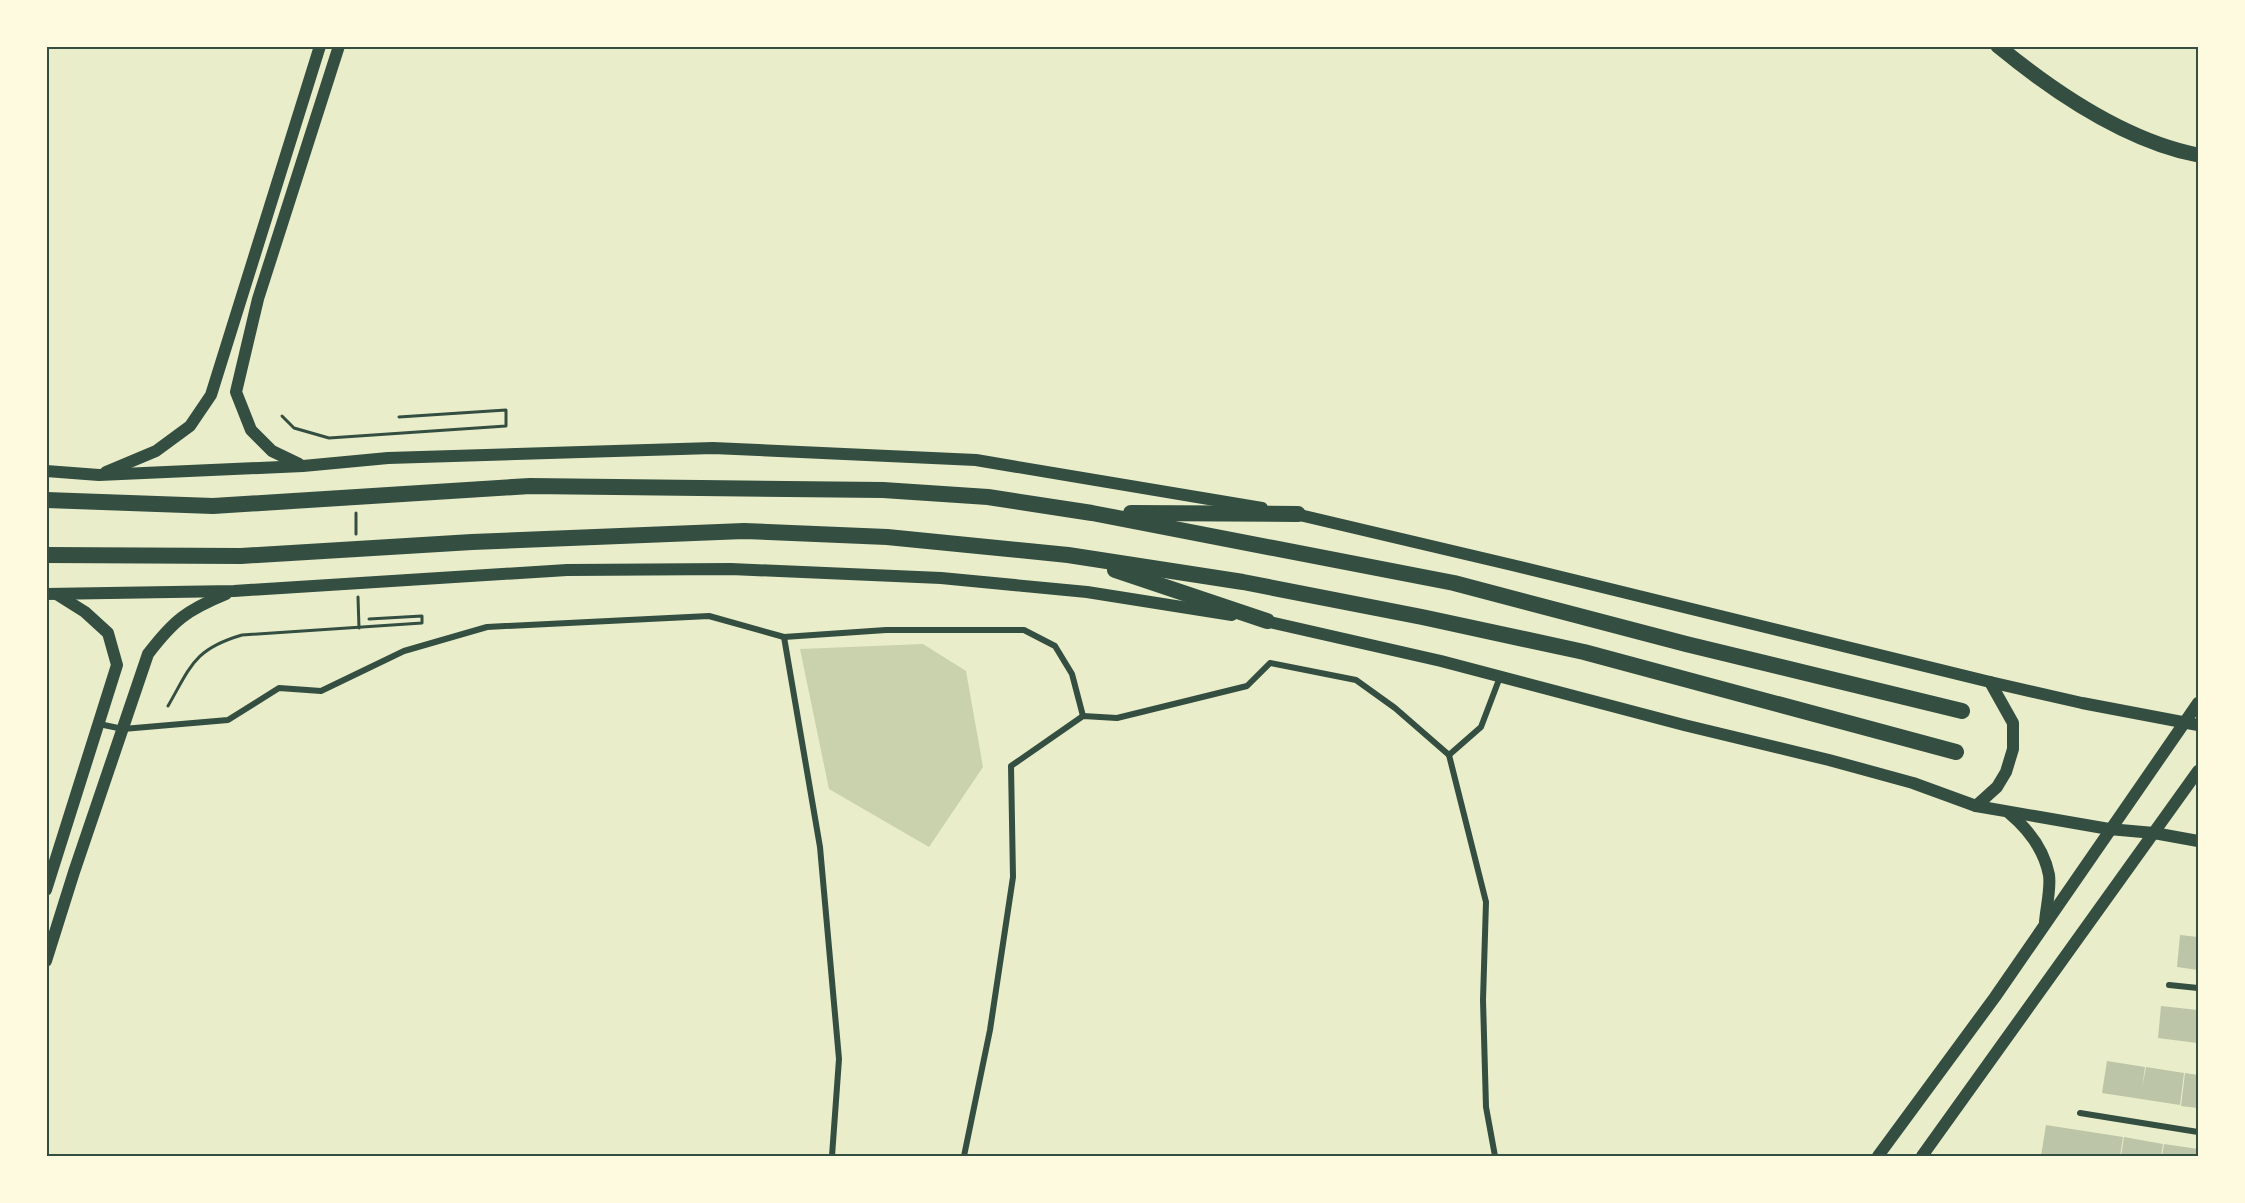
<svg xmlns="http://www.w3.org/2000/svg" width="2245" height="1203" font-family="Arial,sans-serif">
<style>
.green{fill:#cad2ad}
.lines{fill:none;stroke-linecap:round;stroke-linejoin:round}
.stream{stroke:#a3b18a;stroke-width:5}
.building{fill:#bcc5a7}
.path{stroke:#344e41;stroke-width:3}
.minor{stroke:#344e41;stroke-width:6}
.secondary{stroke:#344e41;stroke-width:12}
.primary{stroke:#344e41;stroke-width:15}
.trunk{stroke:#344e41;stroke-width:16}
.neatline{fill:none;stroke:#344e41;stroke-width:2}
</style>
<rect width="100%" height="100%" fill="#e9edc9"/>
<path class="green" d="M923,644L966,671L983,767L929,847L829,789L800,649Z"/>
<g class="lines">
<path class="stream" d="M46,49L47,46"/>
</g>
<g class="building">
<path d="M2180,935L2198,937V970L2177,967Z"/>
<path d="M2161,1006L2198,1010L2197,1043L2158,1038Z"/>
<path d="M2107,1061L2145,1067L2142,1088L2146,1067L2184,1073L2180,1105L2102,1093Z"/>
<path d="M2185,1073L2198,1075V1108L2181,1106Z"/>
<path d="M2046,1125L2123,1137L2120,1156H2041Z"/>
<path d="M2124,1137L2163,1144L2161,1156H2121Z"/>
<path d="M2164,1144L2198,1149V1156H2162Z"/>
</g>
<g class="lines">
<g class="path">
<path d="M282,416L294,428L329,438L506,426V410L399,417"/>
<path d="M356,513V534"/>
<path d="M358,597L359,628"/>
<path d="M168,706C191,666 194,649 242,635L422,623V616L369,619"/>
</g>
<g class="minor">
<path d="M784,637L820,847L839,1059L832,1156"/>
<path d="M99,724L123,729L228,720L279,688L321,691L404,651L487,627L709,616L784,637L886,630H1024L1055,646L1072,674L1083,716"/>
<path d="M1449,755L1481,727L1500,677"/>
<path d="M2169,985L2198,988"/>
<path d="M2080,1113L2198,1132"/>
<path d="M964,1156L990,1030L1013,877L1011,766L1083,716L1117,718L1247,686L1270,663L1356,680L1395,708L1449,755L1486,902L1483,1000L1486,1107L1495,1156"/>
</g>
<g class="secondary">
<path d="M299,464L272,451L251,430L236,392L258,299L339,46"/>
<path d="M46,471L99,475L303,466L388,458L713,448L976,460L1262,508"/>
<path d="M106,472L156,451L190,426L211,395L320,46"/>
<path d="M1291,513L1512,565L1990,682L2082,703L2198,725"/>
<path d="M46,594L234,591L567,570L731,569L941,578L1087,592L1232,615"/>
<path d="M1261,620L1441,661L1684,725L1829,760L1913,783L1976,806L2109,829L2154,833L2198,841"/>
<path d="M1976,806L1997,787L2006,772L2013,749V723L1990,682"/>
<path d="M2009,813C2028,829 2044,849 2049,875C2051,889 2046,908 2045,922"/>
<path d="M46,890L117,665L108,633L85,612L58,595"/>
<path d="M46,961L74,872L148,654C174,620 187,610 226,594"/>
<path d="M1878,1156L1995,997L2198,703"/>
<path d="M1922,1156L2198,771"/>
</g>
<path class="primary" d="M1998,46C2054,92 2126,141 2198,155"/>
<g class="trunk">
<path d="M46,500L213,506L530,486L883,490L988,497L1092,513L1454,583L1686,644L1962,711"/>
<path d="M1131,513L1298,514"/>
<path d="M46,555L241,556L472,542L744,531L887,537L1068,555L1243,582L1422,617L1584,652L1956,752"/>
<path d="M1115,570L1267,621"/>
</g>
</g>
<rect width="2245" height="1203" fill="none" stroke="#fefae0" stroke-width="96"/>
<rect x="48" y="48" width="2149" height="1107" class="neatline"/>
</svg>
